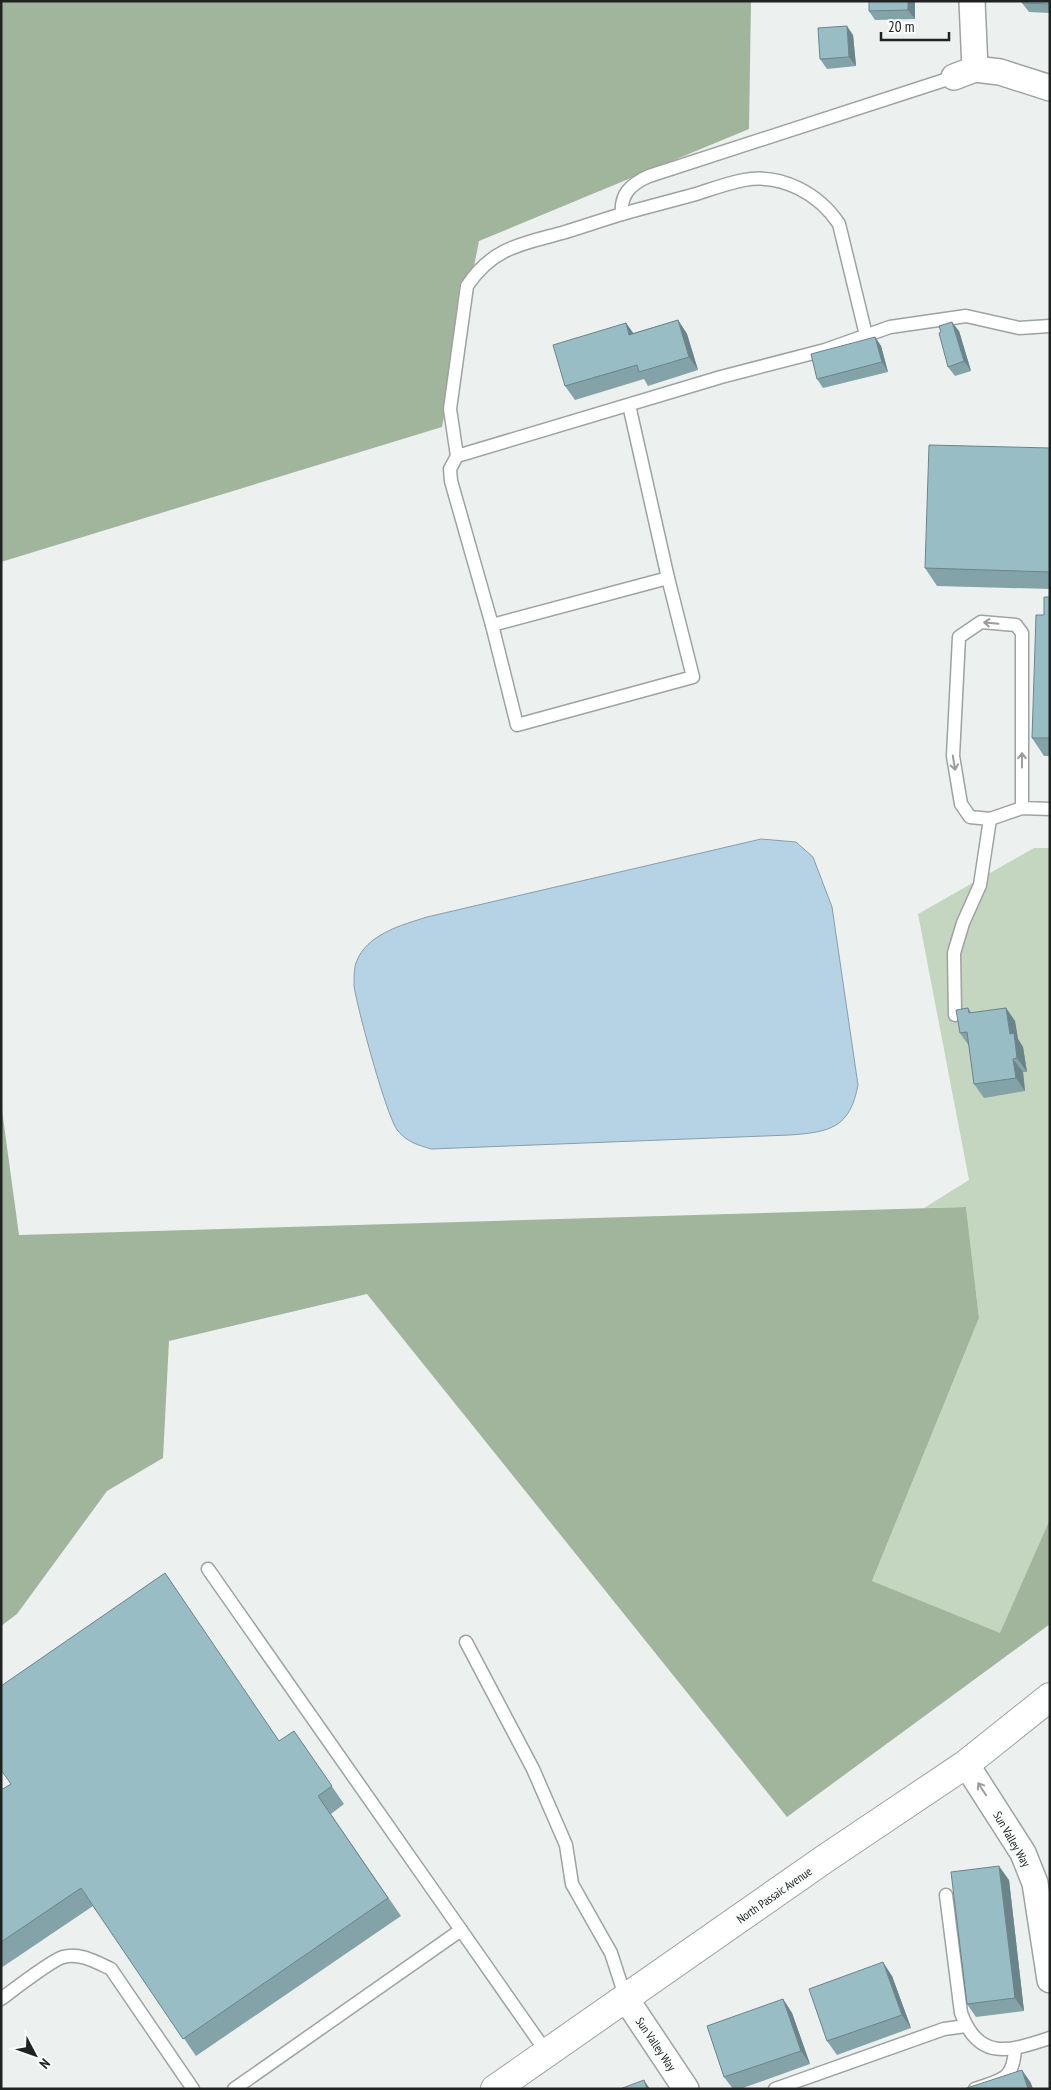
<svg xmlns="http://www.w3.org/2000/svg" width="1051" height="2090" font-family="'PT Sans Narrow',sans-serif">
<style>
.green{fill:#c4d6c0}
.forest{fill:#a1b49c}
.water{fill:#b6d2e5;stroke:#899daa}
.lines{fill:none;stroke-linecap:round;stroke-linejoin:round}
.lane-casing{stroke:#9ea2a2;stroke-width:15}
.street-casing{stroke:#9ea2a2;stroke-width:28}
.secondary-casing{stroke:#9ea2a2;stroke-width:30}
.lane{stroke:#fff;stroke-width:12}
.street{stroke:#fff;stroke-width:25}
.secondary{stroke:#fff;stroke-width:28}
.wall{fill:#84a3a9}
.shaded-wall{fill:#6b848a}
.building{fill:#99bdc5;stroke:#6b848a}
.oneway{stroke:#9b9c9c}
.labels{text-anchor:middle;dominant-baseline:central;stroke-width:5;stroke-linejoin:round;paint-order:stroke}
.street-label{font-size:12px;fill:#212222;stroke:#fafefd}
</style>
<rect width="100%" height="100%" fill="#ecf1f0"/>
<path class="green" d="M1034,848H1050V1519L1000,1634L872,1581L979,1318L966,1207L924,1208L969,1180L918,914Z"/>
<g class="forest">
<path d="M1,1H751L749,129L479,241L442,427L1,562Z"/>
<path d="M1,1103L19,1235L966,1207L979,1318L872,1581L1000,1633L1050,1519V1624L787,1817L367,1294L169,1341L163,1458L107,1491L17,1614L1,1626Z"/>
</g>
<path class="water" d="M761,839L796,842L813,857L832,907L858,1085C850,1128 830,1132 790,1135L431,1149C418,1145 407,1142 398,1131C387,1119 357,1007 354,986C354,980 354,968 356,963C366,934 402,925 427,917Z"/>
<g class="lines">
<defs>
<g id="lane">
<path d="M622,214C647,207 671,201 696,194C712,189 728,183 744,180C782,173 819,194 839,224L866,335"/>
<path d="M629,405L668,578L492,625L451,481L450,469L457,456L721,377L825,350L890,327L966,316L1019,328L1050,326"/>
<path d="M457,456L450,409L467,286C492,248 521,244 562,233C582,227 602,220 622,214C620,194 631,184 649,176L954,77"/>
<path d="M492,625L517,725L693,677L668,578"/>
<path d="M1022,808V633L1016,625L981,622L959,637L953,756L961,804L970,817L990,819L1022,808L1050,809"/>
<path d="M955,1015L954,953L963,923L980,885L990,819"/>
<path d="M208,1569L461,1930"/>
<path d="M466,1642L533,1769L566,1845L572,1884L611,1953L626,1999"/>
<path d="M946,1895L961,2013C979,2062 1010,2051 1050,2038"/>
<path d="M1,1999C13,1990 52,1960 63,1957C79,1952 96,1962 111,1969L193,2089"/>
<path d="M234,2089L461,1930L547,2053"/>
<path d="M775,2089L944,2029L966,2026"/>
<path d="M975,2089C1002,2079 1013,2081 1015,2049"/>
</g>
<g id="street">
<path d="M972,1L975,69"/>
<path d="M954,77L975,69L1000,72L1050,88"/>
<path d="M966,1764L1023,1853L1035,1883L1050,1980"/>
<path d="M626,1999L686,2089"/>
</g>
<path id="secondary" d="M495,2089L826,1858L966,1764L1050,1697"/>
</defs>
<use href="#lane" class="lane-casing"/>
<use href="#street" class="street-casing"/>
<use href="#secondary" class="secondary-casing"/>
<use href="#lane" class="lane"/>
<use href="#street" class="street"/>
<use href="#secondary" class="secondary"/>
</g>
<g class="wall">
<path d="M869,1H915V19L875,20L869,11Z"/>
<path d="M1050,1V13L1029,12L1022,3Z"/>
<path d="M853,35L856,66L827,69L820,59Z"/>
<path d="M678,320L687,334L698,370L648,386L644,379L575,400L565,386L626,323L633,333Z"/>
<path d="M959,331L971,371L955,376L948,367Z"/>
<path d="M875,337L881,346L888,372L823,388L817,379Z"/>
<path d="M1050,448V589L937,586L925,568Z"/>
<path d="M1050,597V756H1044L1032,738L1044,615Z"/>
<path d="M968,1008L972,1013L1006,1008L1015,1021L1018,1039L1023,1047L1027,1072H1023L1025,1091L984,1098L974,1084L969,1046L960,1033Z"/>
<path d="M294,1731L344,1804L331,1814L401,1916L196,2056L93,1906L1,1968V1790L280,1741Z"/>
<path d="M1009,1880L1024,2011L976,2017L967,2004Z"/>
<path d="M892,1976L911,2028L837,2055L827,2041Z"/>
<path d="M783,1999L792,2013L810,2064L740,2089H733L724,2077Z"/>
</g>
<g class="shaded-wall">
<path d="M908,1H915V19L908,10Z"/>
<path d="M847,26L853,35L856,66L849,57Z"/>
<path d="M678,320L687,334L698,370L689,357Z"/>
<path d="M952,322L959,331L971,371L964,361Z"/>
<path d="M626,323L636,337L629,335Z"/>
<path d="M875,337L881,346L888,372L882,362Z"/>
<path d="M1006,1008L1015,1021L1018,1039L1023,1047L1027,1072L1017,1058L1010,1034Z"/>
<path d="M1013,1059L1023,1072L1025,1091L1016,1078Z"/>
<path d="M999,1866L1009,1880L1024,2011L1015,1998Z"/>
<path d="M883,1962L892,1976L911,2028L902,2015Z"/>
<path d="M783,1999L792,2013L810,2064L801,2051Z"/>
<path d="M1022,2070L1031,2083L1033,2089H1028Z"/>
<path d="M644,2080L650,2089H647Z"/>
</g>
<g class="building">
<path d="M869,1H908V10L869,11Z"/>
<path d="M1022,1H1049V4L1022,3Z"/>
<path d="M847,26L849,57L820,59L818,28Z"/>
<path d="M678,320L689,357L639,372L637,365L565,386L553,345L626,323L629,335Z"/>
<path d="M952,322L964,361L948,367L939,333L941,332L939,326Z"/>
<path d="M875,337L882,362L817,379L811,354Z"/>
<path d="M929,445L1050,448V572L925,568Z"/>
<path d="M1044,597H1050V738H1032L1036,615H1044Z"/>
<path d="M968,1008L969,1013L1006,1008L1010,1034L1014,1033L1017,1058L1013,1059L1016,1078L974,1084L967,1032L960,1033L956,1010Z"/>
<path d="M165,1573L279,1741L294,1731L332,1786L318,1796L388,1898L183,2039L81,1888L1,1942V1790L11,1784L1,1770V1686Z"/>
<path d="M999,1866L1015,1998L967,2004L951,1872Z"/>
<path d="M883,1962L902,2015L827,2041L809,1989Z"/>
<path d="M783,1999L801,2051L724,2077L707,2026Z"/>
<path d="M1022,2070L1028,2089H964Z"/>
<path d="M644,2080L647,2089H620Z"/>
</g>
<defs><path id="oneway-shaft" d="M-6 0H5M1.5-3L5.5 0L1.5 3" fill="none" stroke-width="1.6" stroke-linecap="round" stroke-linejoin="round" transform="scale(1.25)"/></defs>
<g class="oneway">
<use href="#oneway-shaft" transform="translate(991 623) rotate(-175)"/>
<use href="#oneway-shaft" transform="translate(1022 760) rotate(-90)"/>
<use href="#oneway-shaft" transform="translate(954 763) rotate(81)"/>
<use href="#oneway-shaft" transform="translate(982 1789) rotate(-123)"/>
</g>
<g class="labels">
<g class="street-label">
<text transform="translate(1012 1839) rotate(60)">Sun Valley Way</text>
<text transform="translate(774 1895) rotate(-35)">North Passaic Avenue</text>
<text transform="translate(656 2044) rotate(56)">Sun Valley Way</text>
</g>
</g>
<rect width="1051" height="2090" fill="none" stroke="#212222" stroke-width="5"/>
<g transform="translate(35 2055) rotate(131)" stroke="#fafefd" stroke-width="4" paint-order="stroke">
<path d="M0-4L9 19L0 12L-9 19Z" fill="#212222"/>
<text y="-8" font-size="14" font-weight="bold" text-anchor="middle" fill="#212222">N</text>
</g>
<path d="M881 32v8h68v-8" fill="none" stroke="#212222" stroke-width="2.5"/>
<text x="888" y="32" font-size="15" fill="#212222" stroke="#fafefd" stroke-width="4" paint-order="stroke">20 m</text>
</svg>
